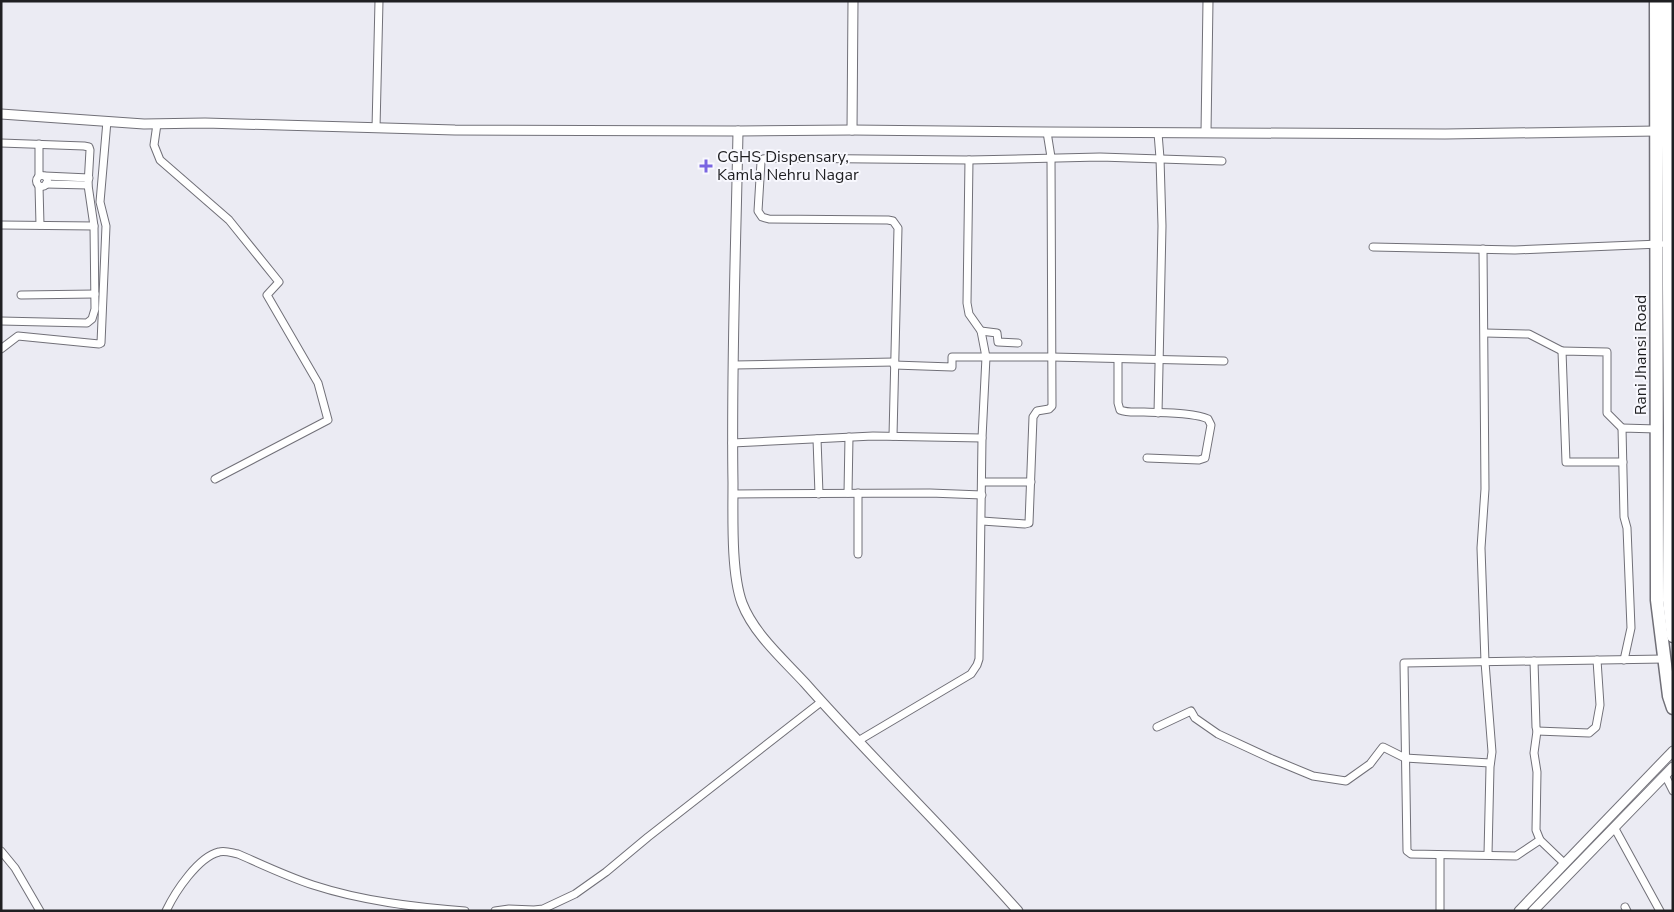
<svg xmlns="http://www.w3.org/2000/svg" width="1674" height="912" font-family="'Nunito Sans',sans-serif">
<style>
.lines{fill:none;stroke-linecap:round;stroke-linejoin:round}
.street-casing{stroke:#717078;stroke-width:9}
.secondary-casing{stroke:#717078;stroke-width:11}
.highway-casing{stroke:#717078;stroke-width:15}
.street{stroke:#fff;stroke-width:7}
.secondary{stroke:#fff;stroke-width:9}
.highway{stroke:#fff;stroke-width:12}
.poi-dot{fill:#7a66e1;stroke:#f8f8fe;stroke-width:2}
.labels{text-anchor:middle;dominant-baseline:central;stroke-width:4;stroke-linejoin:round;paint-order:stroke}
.poi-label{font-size:16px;fill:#1f1f22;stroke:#f8f8fe;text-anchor:start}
.street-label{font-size:16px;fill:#1f1f22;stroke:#f8f8fe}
</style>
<rect width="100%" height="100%" fill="#ebebf3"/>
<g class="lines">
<defs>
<g id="street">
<path d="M157,124L154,145L160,160L229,220L279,282L267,295L318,383L328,420L215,479"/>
<path d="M376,128L379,1"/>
<path d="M1158,133L1160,158L1162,226L1158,413"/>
<path d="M1,143L84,146L89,147L90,150L88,185L94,226L95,309L92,319L87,323L1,321"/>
<circle cx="42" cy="181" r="5.5"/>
<path d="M39,176V144"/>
<path d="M45,176L89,178"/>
<path d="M46,184L88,185"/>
<path d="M39,186L40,225"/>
<path d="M1,225L94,226"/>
<path d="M1373,247L1515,250L1660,244"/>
<path d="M1483,249L1485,489L1481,548L1485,662L1492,752L1490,767L1488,854"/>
<path d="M21,295L95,294"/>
<path d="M981,331L997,333L998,342L1018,343"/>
<path d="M1485,333L1529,334L1562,351"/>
<path d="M1,349L18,336L99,344L101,343L106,226L100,202L107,121"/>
<path d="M1118,360V403L1120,410C1127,413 1136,412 1144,412C1160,413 1194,412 1208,419L1211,425L1205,458L1199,460L1147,458"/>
<path d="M734,365L894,362"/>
<path d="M894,365L952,367V357H1052L1224,361"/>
<path d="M1622,428L1607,413V352L1562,351L1566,462H1623"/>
<path d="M893,436L898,228L893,221L888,220L769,219L762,217L758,211L761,162L763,159L770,158L969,160L1100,157L1222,161"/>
<path d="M817,439L819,494"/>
<path d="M732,443L873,436L982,438"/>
<path d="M982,482H1031"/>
<path d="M848,493L849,437"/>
<path d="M858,493V554"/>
<path d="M733,494L930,493L982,495"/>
<path d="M982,521L1025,524L1029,523L1033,417L1037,411L1049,409L1052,406L1051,157L1047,132"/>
<path d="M1624,660L1631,628L1627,528L1624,517L1622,428L1657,429"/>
<path d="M1534,661L1536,727L1537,731L1534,753L1537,772L1536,830L1540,840L1564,863"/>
<path d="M1157,727L1191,711L1195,718L1218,734L1272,759L1313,776L1346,781L1370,764L1383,747L1405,758L1490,763"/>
<path d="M1537,731L1589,733L1596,727L1600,705L1597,660"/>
<path d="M858,741L971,674L977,665L979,659L982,438L986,357L981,331L969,314L967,303L969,160"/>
<path d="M1665,775L1673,791"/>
<path d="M1614,827L1660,911"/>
<path d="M1540,840L1516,856L1411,854L1407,851L1404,663L1664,659"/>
<path d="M1,851L15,868L40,911"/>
<path d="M1625,907L1627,911"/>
<path d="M1440,910V855"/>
<path d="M166,911C175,892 198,857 219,852C225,850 232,853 238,854C263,865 288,877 313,885C362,901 414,907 465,911"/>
<path d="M495,911L509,909L534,910L543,909L575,894L606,872L648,837L821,702"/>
</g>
<g id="secondary">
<path d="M1,114L144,124L205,123L455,130L738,131L852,130L1047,132L1445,134L1657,131"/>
<path d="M852,130L853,1"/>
<path d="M738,131C736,248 731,366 733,483C733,516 731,573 742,603C754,634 783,659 805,683C874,761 949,833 1018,911"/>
<path d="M1206,132L1208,1"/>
<path d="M1519,911L1673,751"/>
<path d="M1533,911L1673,767"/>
</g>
<g id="highway">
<path d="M1656,1L1657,600L1669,696L1673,708"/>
<path d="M1667,1L1670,428L1669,600L1673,636"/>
</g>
</defs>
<use href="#street" class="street-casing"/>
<use href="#secondary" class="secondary-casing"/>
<use href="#highway" class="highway-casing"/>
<use href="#street" class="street"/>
<use href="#secondary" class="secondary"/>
<use href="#highway" class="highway"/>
</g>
<path class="poi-dot" d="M703.5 158.5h5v5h5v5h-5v5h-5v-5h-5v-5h5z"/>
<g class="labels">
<g class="poi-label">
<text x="717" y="157">CGHS Dispensary,<tspan x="717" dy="18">Kamla Nehru Nagar</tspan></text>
</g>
<g class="street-label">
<text transform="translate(1641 355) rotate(-90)">Rani Jhansi Road</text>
</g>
</g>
<rect width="1674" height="912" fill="none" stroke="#1f1f22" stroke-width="5"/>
</svg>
